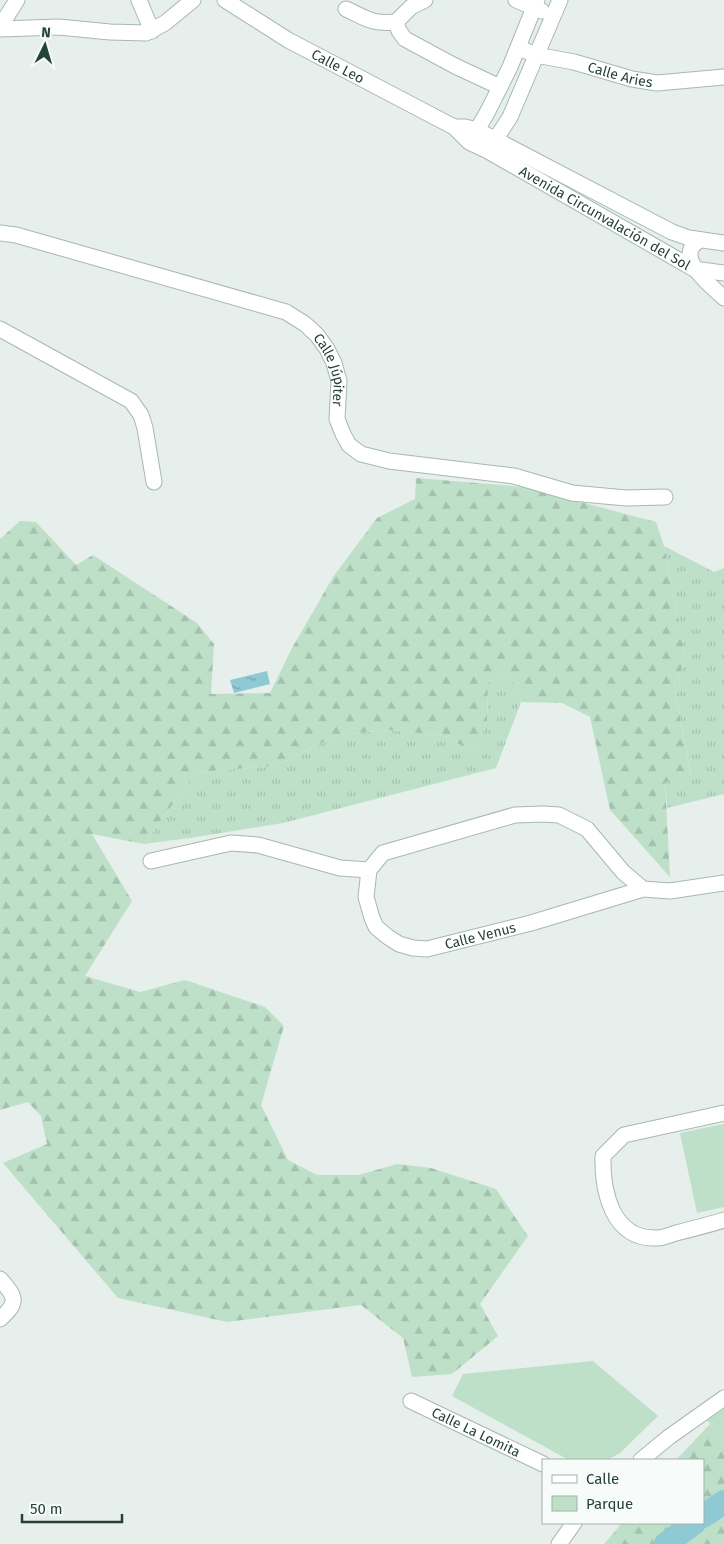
<svg xmlns="http://www.w3.org/2000/svg" width="724" height="1544" font-family="'Fira Sans',sans-serif">
<style>
.grass{fill:url(#grass-tufts)}
.forest{fill:url(#forest-firs)}
.park{fill:#bfe0c8}
.water{fill:url(#water-ripples)}
.lines{fill:none;stroke-linecap:round;stroke-linejoin:round}
.river{stroke:#8ec9d4;stroke-width:24}
.minor-casing{stroke:#a8b8b2;stroke-width:17}
.minor{stroke:#fff;stroke-width:15}
.labels{text-anchor:middle;dominant-baseline:central;stroke-width:4;stroke-linejoin:round;paint-order:stroke}
.street-label{font-size:14px;fill:#24423a;stroke:#f7fbf9}
</style>
<defs>
<pattern id="grass-tufts" width="24" height="20" patternUnits="userSpaceOnUse" patternTransform="scale(1.25)"><rect width="24" height="20" fill="#bfe0c8"/><path d="M3 7l-1-3M5 7V3M7 7l1-3M15 17l-1-3M17 17v-4M19 17l1-3" fill="none" stroke="#a4c1ad"/></pattern>
<pattern id="forest-firs" width="22" height="20" patternUnits="userSpaceOnUse" patternTransform="scale(1.25)"><rect width="22" height="20" fill="#bfe0c8"/><path d="M5 1l3.5 6h-7zM16 11l3.5 6h-7z" fill="#a4c1ad"/></pattern>
<pattern id="water-ripples" width="26" height="14" patternUnits="userSpaceOnUse" patternTransform="scale(1.25)"><rect width="26" height="14" fill="#8ec9d4"/><path d="M2 4q2-2 4 0t4 0M15 11q2-2 4 0t4 0" fill="none" stroke="#74a5ad"/></pattern>
</defs>
<rect width="100%" height="100%" fill="#e6efeb"/>
<g class="grass">
<path d="M664,546L714,572L724,568V794L667,808L665,781L691,776L674,684L686,659Z"/>
<path d="M500,676L515,683L521,702L496,768L283,823L190,838L144,844L196,772L275,766L338,735L391,730L444,736L475,753L487,721L488,682Z"/>
</g>
<g class="forest">
<path d="M416,478L524,487L656,522L664,546L686,659L674,684L691,777L665,782L670,877L610,810L590,717L562,703L521,702L515,683L500,676L488,683L487,721L475,753L444,736L391,730L338,735L275,766L196,772L144,844L92,834L132,901L85,976L140,992L185,980L265,1007L284,1026L261,1105L288,1160L317,1175H359L397,1164L431,1168L496,1189L528,1236L480,1304L498,1336L452,1374L412,1377L403,1338L361,1305L227,1322L118,1298L3,1163L47,1144L41,1116L28,1102L0,1110V539L20,521L36,522L76,565L93,555L197,623L214,644L211,694L270,693L291,650L333,577L377,518L415,499Z"/>
<path d="M710,1424L724,1442V1544H604L622,1523H703V1460H676Z"/>
</g>
<g class="park">
<path d="M724,1124V1207L697,1213L680,1133Z"/>
<path d="M593,1361L658,1416L620,1453L607,1460H569L452,1396L463,1374Z"/>
<path d="M724,1409V1442L707,1420Z"/>
</g>
<path class="water" d="M267,671L270,684L234,693L230,680Z"/>
<g class="lines">
<g class="river">
<path d="M703,1516L724,1502"/>
<path d="M666,1544L694,1523"/>
</g>
<defs>
<g id="minor">
<path d="M139,0L152,31"/>
<path id="s1" d="M225,0L288,40L454,127L469,142L488,151L675,258L694,269L724,273"/>
<path d="M425,0L411,7L396,22L399,31L405,39L455,66L500,87"/>
<path d="M516,0L542,11"/>
<path d="M346,9C367,19 372,24 396,22"/>
<path d="M4,28L5,19L17,0"/>
<path d="M0,29L59,27L110,32L146,33L165,23L193,0"/>
<path id="s2" d="M519,48L536,55L574,62L632,79L657,83L724,77"/>
<path d="M454,127H465L477,130L672,232L689,238L724,243"/>
<path d="M473,137L488,111L510,67L537,0"/>
<path d="M490,148L510,117L560,0"/>
<path id="s3" d="M0,233L16,235L286,312L305,324L317,335L327,349L334,363L339,381L337,419L343,434L349,445L361,454L389,461L514,476L572,493L626,498L665,497"/>
<path d="M700,240C672,256 710,285 724,298"/>
<path d="M0,329L131,401L141,415L145,428L154,482"/>
<path d="M151,861L231,843L258,845L340,868L369,870"/>
<path id="s4" d="M643,889L623,872L587,829L559,815L543,814L515,815L383,853L369,870L366,897L372,918L376,927L388,937L399,944L413,948L427,949L531,923L643,889L670,891L724,883"/>
<path d="M724,1113L624,1135L603,1156C602,1191 612,1240 657,1238C663,1238 670,1235 676,1233C692,1229 708,1225 724,1220"/>
<path d="M0,1279C16,1297 19,1302 0,1319"/>
<path id="s5" d="M411,1401L543,1464"/>
<path d="M641,1460L669,1437L724,1398"/>
<path d="M559,1544L574,1523"/>
</g>
</defs>
<use href="#minor" class="minor-casing"/>
<use href="#minor" class="minor"/>
</g>
<g class="labels">
<g class="street-label">
<text stroke="none"><textPath href="#s1" startOffset="131">Calle Leo</textPath></text>
<text stroke="none"><textPath href="#s2" startOffset="105">Calle Aries</textPath></text>
<text stroke="none"><textPath href="#s1" startOffset="439">Avenida Circunvalación del Sol</textPath></text>
<text stroke="none"><textPath href="#s3" startOffset="374">Calle Júpiter</textPath></text>
<text stroke="none"><textPath href="#s4" startOffset="488">Calle Venus</textPath></text>
<text stroke="none"><textPath href="#s5" startOffset="72">Calle La Lomita</textPath></text>
</g>
</g>
<rect x="542" y="1459" width="162" height="65" fill="#f7fbf9" stroke="#a3b1ad"/>
<rect x="552" y="1475" width="25" height="8" fill="#ffffff" stroke="#a3b1ad"/>
<text x="586" y="1484" font-size="15" fill="#24423a">Calle</text>
<rect x="552" y="1496" width="25" height="15" fill="#bfe0c8" stroke="#a3b1ad"/>
<text x="586" y="1509" font-size="15" fill="#24423a">Parque</text>
<g transform="translate(45 45) rotate(5)" stroke="#f7fbf9" stroke-width="4" paint-order="stroke">
<path d="M0-4L9 19L0 12L-9 19Z" fill="#24423a"/>
<text y="-8" font-size="14" font-weight="bold" text-anchor="middle" fill="#24423a">N</text>
</g>
<path d="M22 1514v8h100v-8" fill="none" stroke="#24423a" stroke-width="2.5"/>
<text x="30" y="1514" font-size="15" fill="#24423a" stroke="#f7fbf9" stroke-width="4" paint-order="stroke">50 m</text>
</svg>
